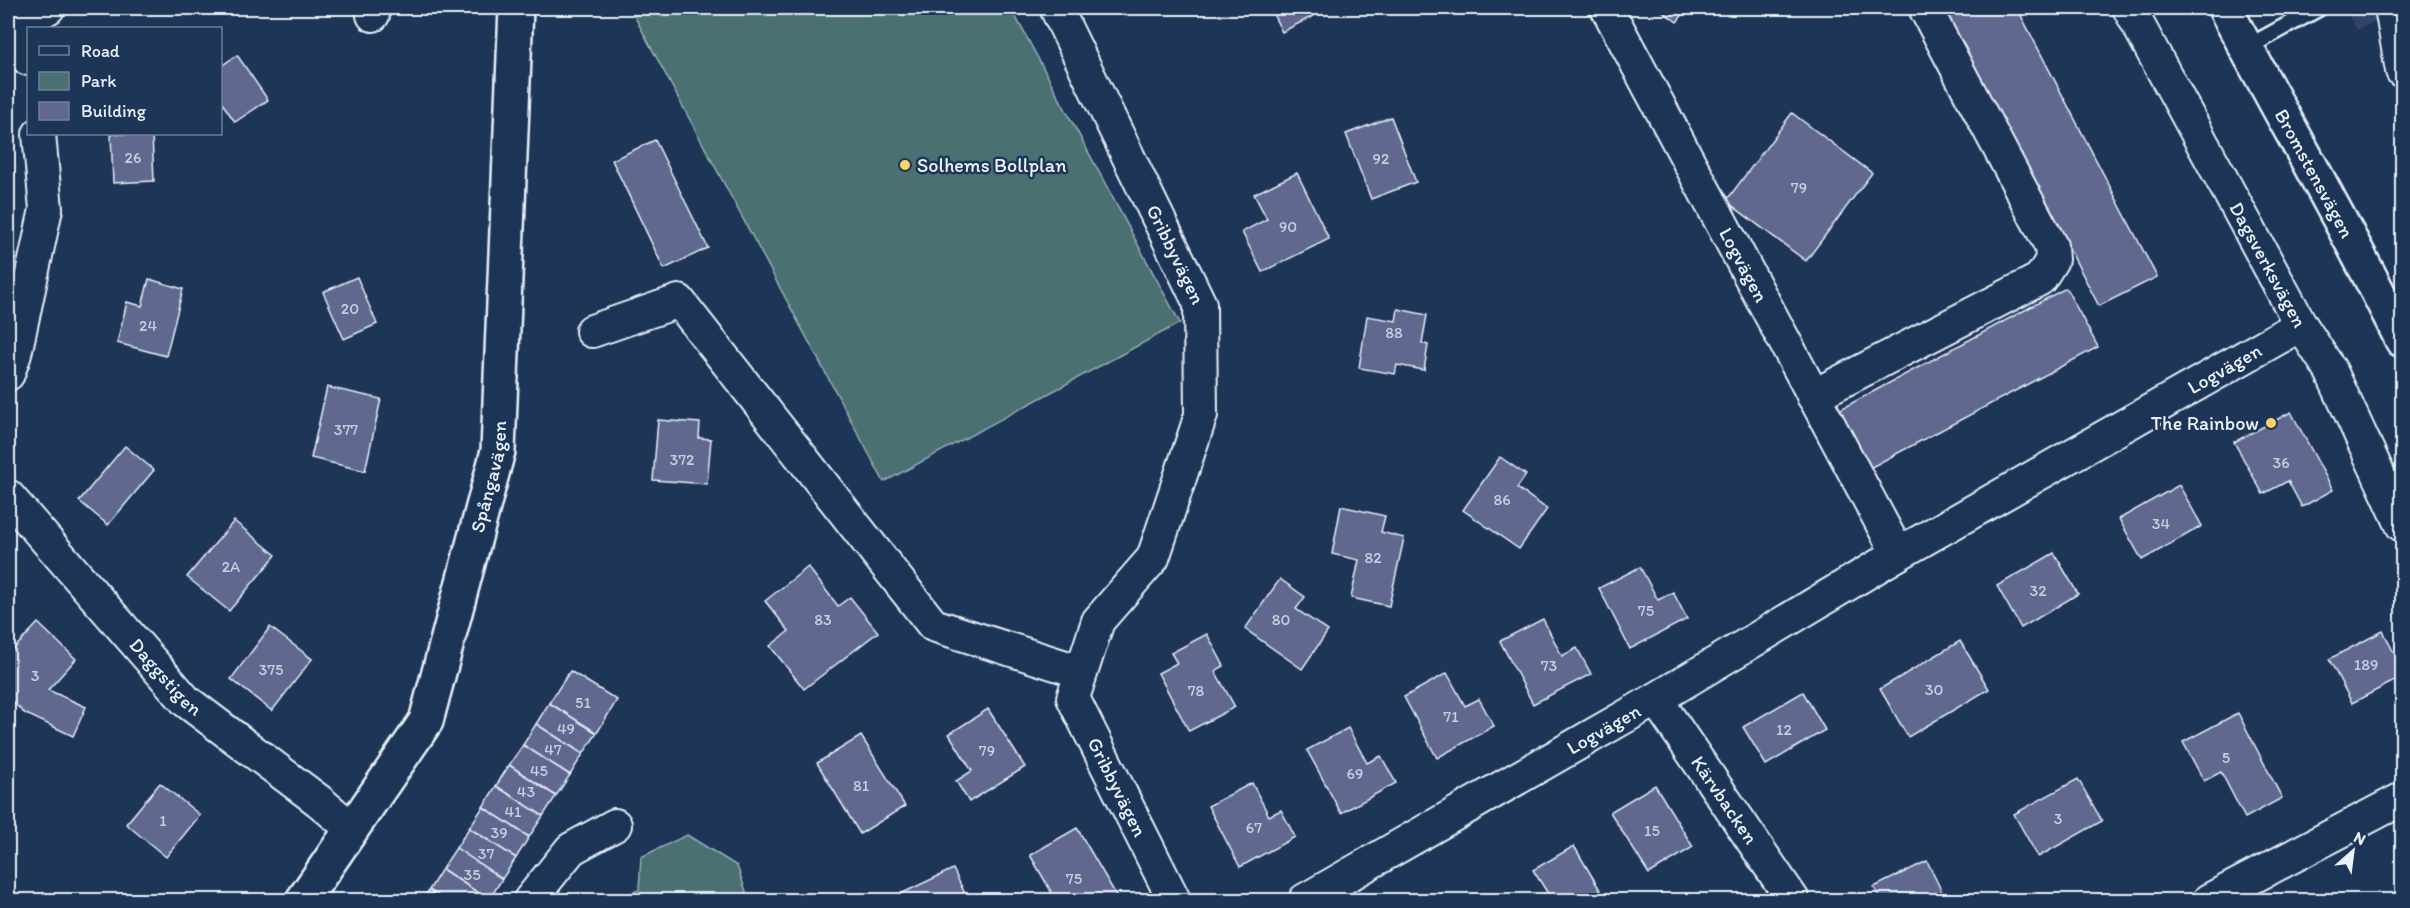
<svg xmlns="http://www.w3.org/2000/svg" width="2410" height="908" font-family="Itim,sans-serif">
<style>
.built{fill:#314468}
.green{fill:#4b7072;stroke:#9ab0b5;stroke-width:1.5}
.building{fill:#606890;stroke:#e8f1f8;stroke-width:1.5}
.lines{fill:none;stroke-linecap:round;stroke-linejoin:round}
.service-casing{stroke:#e8f1f8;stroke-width:20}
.minor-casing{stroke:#e8f1f8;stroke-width:36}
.tertiary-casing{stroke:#e8f1f8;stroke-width:38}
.service{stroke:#1d3557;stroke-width:15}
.minor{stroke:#1d3557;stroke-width:32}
.tertiary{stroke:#1d3557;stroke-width:33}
.poi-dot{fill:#ffd166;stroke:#1d3557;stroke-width:2}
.labels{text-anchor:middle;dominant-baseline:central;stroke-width:5;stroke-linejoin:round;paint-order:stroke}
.number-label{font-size:16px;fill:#c6cfde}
.poi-label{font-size:20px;fill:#e8f1f8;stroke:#1d3557;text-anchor:start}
.street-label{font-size:20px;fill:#e8f1f8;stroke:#1d3557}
</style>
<rect width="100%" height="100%" fill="#1d3557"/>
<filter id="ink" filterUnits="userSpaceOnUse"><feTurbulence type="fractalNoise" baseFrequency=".0167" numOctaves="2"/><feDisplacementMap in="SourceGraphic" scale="12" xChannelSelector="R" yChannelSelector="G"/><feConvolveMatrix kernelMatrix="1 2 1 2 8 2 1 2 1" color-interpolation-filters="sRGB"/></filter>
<g filter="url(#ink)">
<path class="built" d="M2344,8H2402L2357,30Z"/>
<g class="green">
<path d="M630,8H1011L1180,323L884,482Z"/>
<path d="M687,835L737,866L749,900H606L639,890L641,857Z"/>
</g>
<g class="building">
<path d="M1270,8H1324L1325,10L1282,32Z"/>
<path d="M1658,8H1688L1677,22Z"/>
<path d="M1944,8H2017L2157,277L2099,306Z"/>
<path d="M237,55L268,100L235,122L220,100V67Z"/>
<path d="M1792,113L1872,173L1806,261L1726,201Z"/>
<path d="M1391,117L1416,182L1371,199L1346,134Z"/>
<path d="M111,134H152L154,181L113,183Z"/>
<path d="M655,140L708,248L664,269L612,160Z"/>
<path d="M1297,173L1329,239L1262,272L1242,232L1267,219L1254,194Z"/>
<path d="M357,277L377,324L344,339L323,292Z"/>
<path d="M149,279L183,289L166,356L117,343L127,302L142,306Z"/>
<path d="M2066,288L2098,347L1866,470L1837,411Z"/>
<path d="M1398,309L1427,315L1422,343L1428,345L1424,370L1397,365L1395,374L1359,368L1367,316L1396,321Z"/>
<path d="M327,387L381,399L365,471L311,458Z"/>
<path d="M2291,412L2333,490L2302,507L2288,481L2263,494L2234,442Z"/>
<path d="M658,420L700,423L699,438L711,439L707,484L653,480Z"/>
<path d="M125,446L154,470L108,525L79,501Z"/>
<path d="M1500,457L1526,475L1517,488L1547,509L1519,549L1463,510Z"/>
<path d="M2179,485L2202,526L2142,560L2119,519Z"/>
<path d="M1341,506L1385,516L1381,532L1404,538L1389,606L1351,598L1359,560L1332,554Z"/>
<path d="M234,521L276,555L229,611L187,577Z"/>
<path d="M2054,553L2078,594L2021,628L1997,586Z"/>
<path d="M808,567L838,606L850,597L878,632L804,689L770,646L789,631L765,601Z"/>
<path d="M1640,567L1658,600L1673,592L1687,619L1630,649L1599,588Z"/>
<path d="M1280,579L1305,597L1296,609L1328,631L1302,669L1245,629Z"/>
<path d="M1543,619L1562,656L1577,648L1591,674L1533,704L1500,641Z"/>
<path d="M38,623L76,659L48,690L86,707L73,736L24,713L8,697V655Z"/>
<path d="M270,627L312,659L272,711L231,679Z"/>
<path d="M2383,631L2402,669V677L2352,703L2329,659Z"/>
<path d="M1207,634L1224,666L1215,671L1235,707L1189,731L1158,673L1177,663L1171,653Z"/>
<path d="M1960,641L1989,689L1908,737L1880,689Z"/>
<path d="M570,671L617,700L597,733L549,703Z"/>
<path d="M1447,673L1465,706L1479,699L1494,726L1437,758L1404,697Z"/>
<path d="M1803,692L1825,730L1766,765L1743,727Z"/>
<path d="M549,703L597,733L583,754L536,724Z"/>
<path d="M988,709L1025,767L969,802L956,781L972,771L949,734Z"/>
<path d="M2238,713L2282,798L2245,818L2221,772L2204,781L2183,742Z"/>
<path d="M536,724L583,754L570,775L523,745Z"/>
<path d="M1348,728L1367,763L1381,756L1396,783L1341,813L1307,750Z"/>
<path d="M861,736L905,806L860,834L817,763Z"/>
<path d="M523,745L570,775L556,796L509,765Z"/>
<path d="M509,765L556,796L543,816L496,786Z"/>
<path d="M2078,779L2102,821L2038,857L2014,814Z"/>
<path d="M160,783L200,815L166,857L126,824Z"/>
<path d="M1252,783L1269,816L1281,810L1295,837L1240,867L1208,806Z"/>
<path d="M1655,785L1693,847L1649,874L1610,812Z"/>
<path d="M496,786L543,816L529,837L483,807Z"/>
<path d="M483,807L529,837L516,858L469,828Z"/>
<path d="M469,828L516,858L502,879L456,848Z"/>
<path d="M1077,828L1119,900H1056L1030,855Z"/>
<path d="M1574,846L1606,900H1552L1533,870Z"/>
<path d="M456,848L502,879L489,900L442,869Z"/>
<path d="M1927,861L1945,898L1939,900H1881L1874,887Z"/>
<path d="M442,869L489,900H445L429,890Z"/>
<path d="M953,869L968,900H896L894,897Z"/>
<path d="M429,890L445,900H422Z"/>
</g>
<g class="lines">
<defs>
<path id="service" d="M2246,48L2319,8"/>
<g id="minor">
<path d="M372,8L373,15"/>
<path id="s1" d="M1056,8L1200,304L1201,415L1153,558L1098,621L1073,698L1174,900"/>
<path id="s2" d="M1607,8L1898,554"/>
<path id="s3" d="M2129,8L2301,325L2331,371L2402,525"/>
<path d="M2391,8L2402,71"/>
<path d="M8,25L15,27L28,59"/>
<path d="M8,31L48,8"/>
<path d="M592,331L679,301L933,625L1081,672"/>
<path d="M8,374L15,354L46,209L39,134"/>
<path d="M1813,396L2040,279L2052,260L2051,246L1925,8"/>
<path id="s4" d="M8,496L186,701L319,801L352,829"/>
<path id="s5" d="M1656,699L1793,900"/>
<path d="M530,900L571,849L615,825"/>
<path id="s6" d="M1305,900L1656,699L1898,554L2301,325"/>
<path d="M2209,900L2402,799"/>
</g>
<g id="tertiary">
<path id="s7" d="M2225,8C2283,119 2347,227 2402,340"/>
<path id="s8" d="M303,900L426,721L498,451L516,8"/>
</g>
</defs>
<use href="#service" class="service-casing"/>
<use href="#minor" class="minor-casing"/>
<use href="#tertiary" class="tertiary-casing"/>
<use href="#service" class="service"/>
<use href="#minor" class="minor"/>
<use href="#tertiary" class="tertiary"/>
</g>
</g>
<g class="poi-dot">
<circle cx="905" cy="165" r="6"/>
<circle cx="2271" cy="423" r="6"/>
</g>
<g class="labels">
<g class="number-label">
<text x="133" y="157">26</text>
<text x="1381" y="158">92</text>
<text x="1799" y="187">79</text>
<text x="1288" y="226">90</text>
<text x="350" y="308">20</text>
<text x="148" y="325">24</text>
<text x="1394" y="332">88</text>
<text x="346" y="429">377</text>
<text x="682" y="459">372</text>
<text x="2281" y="462">36</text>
<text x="1502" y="499">86</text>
<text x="2161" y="523">34</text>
<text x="1373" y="557">82</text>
<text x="231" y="566">2A</text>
<text x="2038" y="590">32</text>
<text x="1646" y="610">75</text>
<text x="823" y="619">83</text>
<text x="1281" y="619">80</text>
<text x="2366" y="664">189</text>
<text x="1549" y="665">73</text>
<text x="271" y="669">375</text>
<text x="35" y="675">3</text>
<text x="1934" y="689">30</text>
<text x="1196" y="690">78</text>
<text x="583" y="702">51</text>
<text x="1451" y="716">71</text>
<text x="566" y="728">49</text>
<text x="1784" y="729">12</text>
<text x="553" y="749">47</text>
<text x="987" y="750">79</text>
<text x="2226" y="757">5</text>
<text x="539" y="770">45</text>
<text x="1355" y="773">69</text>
<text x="861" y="785">81</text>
<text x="526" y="791">43</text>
<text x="513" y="811">41</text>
<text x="2058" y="818">3</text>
<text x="163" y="820">1</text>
<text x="1254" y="827">67</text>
<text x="1652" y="830">15</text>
<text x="499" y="832">39</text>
<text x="486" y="853">37</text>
<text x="472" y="874">35</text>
<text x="1074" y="878">75</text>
</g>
<g class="poi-label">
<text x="917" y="165">Solhems Bollplan</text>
<text x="2259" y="423" text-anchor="end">The Rainbow</text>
</g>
<g class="street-label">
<text stroke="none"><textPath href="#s7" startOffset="188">Bromstensvägen</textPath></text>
<text stroke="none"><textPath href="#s1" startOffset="274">Gribbyvägen</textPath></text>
<text stroke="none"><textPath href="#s2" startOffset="291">Logvägen</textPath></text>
<text stroke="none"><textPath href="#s3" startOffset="292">Dagsverksvägen</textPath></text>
<text stroke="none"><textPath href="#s6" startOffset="1062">Logvägen</textPath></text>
<text stroke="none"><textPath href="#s8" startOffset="470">Spångavägen</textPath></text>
<text stroke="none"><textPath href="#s4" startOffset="240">Daggstigen</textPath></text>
<text stroke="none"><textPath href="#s6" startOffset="344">Logvägen</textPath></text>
<text stroke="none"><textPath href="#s1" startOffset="855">Gribbyvägen</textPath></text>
<text stroke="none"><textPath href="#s5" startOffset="122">Kärvbacken</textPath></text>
</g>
</g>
<rect width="2410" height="908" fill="none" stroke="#1d3557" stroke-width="30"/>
<rect x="15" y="15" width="2380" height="878" fill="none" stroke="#e8f1f8" stroke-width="2" filter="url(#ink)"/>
<rect x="27" y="27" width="195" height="108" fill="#1d3557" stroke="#6e8097" stroke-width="1.5"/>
<rect x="39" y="46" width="30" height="9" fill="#1d3557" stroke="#6e8097" stroke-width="1.5"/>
<text x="81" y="57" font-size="18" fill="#e8f1f8">Road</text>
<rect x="39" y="72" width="30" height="18" fill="#4b7072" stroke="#6e8097" stroke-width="1.5"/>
<text x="81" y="87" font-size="18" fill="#e8f1f8">Park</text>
<rect x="39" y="102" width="30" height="18" fill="#606890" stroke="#6e8097" stroke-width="1.5"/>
<text x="81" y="117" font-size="18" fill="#e8f1f8">Building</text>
<g transform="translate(2353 851) rotate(28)" stroke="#1d3557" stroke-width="4.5" paint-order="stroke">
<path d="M0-4.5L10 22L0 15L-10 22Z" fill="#e8f1f8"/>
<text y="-9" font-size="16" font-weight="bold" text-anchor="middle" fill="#e8f1f8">N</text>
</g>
</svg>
